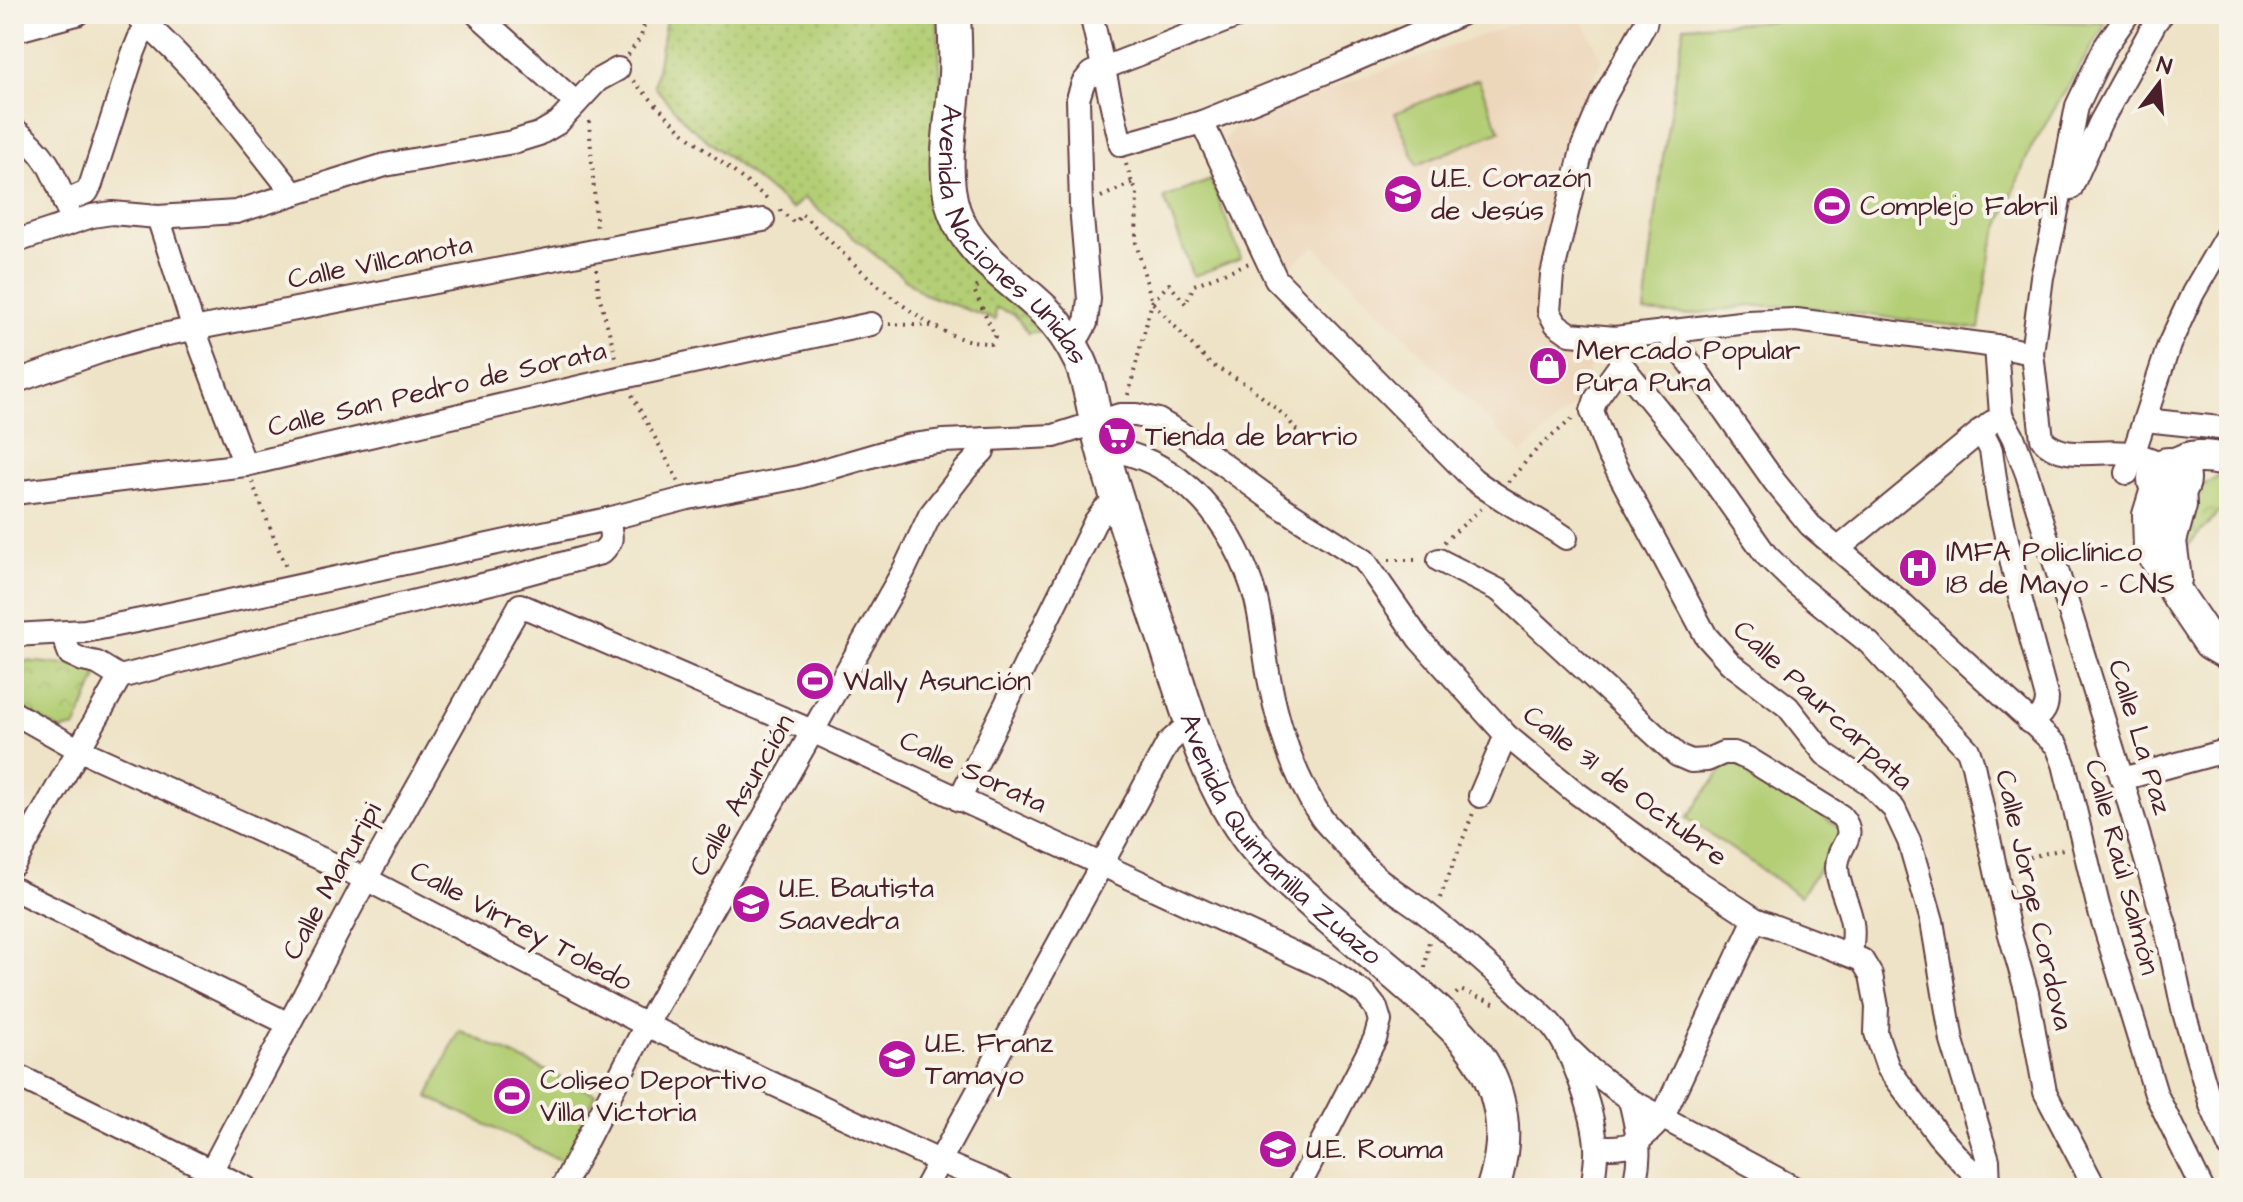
<svg xmlns="http://www.w3.org/2000/svg" width="2243" height="1202" font-family="'Architects Daughter',sans-serif">
<style>
.built{fill:#edd7bb}
.grass{fill:url(#grass-dots);stroke:#7e7650;stroke-width:2}
.park{fill:url(#park-crowns);stroke:#7e7650;stroke-width:2}
.pitch{fill:#b3ce74;stroke:#7e7650;stroke-width:2}
.lines{fill:none;stroke-linecap:round;stroke-linejoin:round}
.street-casing{stroke:#633c42;stroke-width:26}
.secondary-casing{stroke:#633c42;stroke-width:36}
.path{stroke:#633c42;stroke-width:4;stroke-dasharray:2 6;stroke-linecap:butt}
.street{stroke:#fff;stroke-width:22}
.secondary{stroke:#fff;stroke-width:32}
.labels{text-anchor:middle;dominant-baseline:central;stroke-width:8;stroke-linejoin:round;paint-order:stroke}
.poi-label{font-size:28px;fill:#4a1f2b;stroke:#f7f3e8;text-anchor:start}
.street-label{font-size:28px;fill:#4a1f2b;stroke:#f7f3e8}
</style>
<defs>
<pattern id="grass-dots" width="8" height="8" patternUnits="userSpaceOnUse" patternTransform="scale(2)"><rect width="8" height="8" fill="#b3ce74"/><path d="M2 2h.1M6 6h.1" fill="none" stroke="#9bb065" stroke-width="1.8" stroke-linecap="round"/></pattern>
<pattern id="park-crowns" width="20" height="18" patternUnits="userSpaceOnUse" patternTransform="scale(2)"><rect width="20" height="18" fill="#b3ce74"/><path d="M2 6a3 3 0 1 1 6 0M12 15a3 3 0 1 1 6 0" fill="none" stroke="#9bb065"/></pattern>
</defs>
<rect width="100%" height="100%" fill="#f7f3e8"/>
<filter id="ink" filterUnits="userSpaceOnUse"><feTurbulence type="fractalNoise" baseFrequency=".0125" numOctaves="2"/><feDisplacementMap in="SourceGraphic" scale="16" xChannelSelector="R" yChannelSelector="G"/><feConvolveMatrix kernelMatrix="1 2 1 2 8 2 1 2 1" color-interpolation-filters="sRGB"/></filter>
<filter id="wash" filterUnits="userSpaceOnUse"><feTurbulence type="fractalNoise" baseFrequency=".006" numOctaves="4" result="noise"/><feDisplacementMap in="SourceGraphic" scale="32" xChannelSelector="R" yChannelSelector="G"/><feGaussianBlur stdDeviation="1.8" result="paint"/><feColorMatrix in="noise" values="0 0 0 0 0 0 0 0 0 0 0 0 0 0 0 0 0 1.4 0 .05"/><feComposite in="paint" operator="in"/></filter>
<g filter="url(#wash)">
<rect width="100%" height="100%" fill="#eee3c6"/>
<path class="built" d="M1542,14H1579L1602,58L1570,139L1534,318L1541,333L1591,365L1578,401L1522,454L1315,246L1284,271L1224,141L1239,121Z"/>
<path class="grass" d="M667,14H937L941,80L937,172L1007,296L1040,331L1028,333L1014,314L996,308L995,320L924,294L804,198L792,209L687,124L654,86Z"/>
<g class="park">
<path d="M2217,477L2229,478V501L2181,553L2193,490Z"/>
<path d="M14,660L89,667L97,676L76,727L60,730L14,703Z"/>
</g>
<g class="pitch">
<path d="M1938,19L2106,23L2030,150L1991,248L1979,329L1797,306H1750L1685,315L1644,312L1662,163L1684,26L1792,20Z"/>
<path d="M1478,79L1500,131L1417,165L1395,113Z"/>
<path d="M1211,180L1241,258L1194,276L1164,198Z"/>
<path d="M1733,754L1845,832L1800,896L1687,818Z"/>
<path d="M459,1030L596,1094L564,1162L428,1097Z"/>
</g>
</g>
<g filter="url(#ink)">
<g class="lines">
<defs>
<g id="street">
<path d="M135,14C197,68 243,129 293,193"/>
<path d="M477,14L576,103"/>
<path d="M1091,14L1121,145L1202,122L1341,66L1461,14"/>
<path d="M1647,14L1645,24L1602,101L1583,146L1552,275L1549,311L1556,324L1570,334L1615,338L1748,322L1796,320L1996,346L2032,353"/>
<path d="M2128,14L2105,47L2077,106L2054,226L2042,277L2032,353L2042,439C2064,464 2105,447 2134,454C2144,456 2155,461 2165,465"/>
<path d="M14,31L77,14"/>
<path d="M1202,122L1276,279L1473,479C1502,502 1536,517 1566,538"/>
<path d="M14,129C51,157 54,175 70,216"/>
<path d="M2071,188L2100,123L2156,21L2162,14"/>
<path d="M64,202L87,192L91,184L133,54L139,39L148,25"/>
<path d="M158,217L194,329L245,465"/>
<path d="M14,242L92,216L112,213L158,217L236,212L385,165L513,142L539,134L558,123L598,80L618,69"/>
<path d="M1665,331L1701,377L1774,481L1810,525L1905,606L2057,746L2064,764L2098,905L2156,1094L2202,1188"/>
<path d="M1615,338L1621,364L1596,399L1592,411L1608,453L1706,636L1730,663L1788,707L1825,754L1867,782L1894,809L1909,841L1932,921L1952,1041L1988,1160L1989,1188"/>
<path d="M1069,343L1080,334L1086,323L1089,299L1081,206L1078,99L1083,83L1091,73L1243,14"/>
<path d="M1996,346L2001,415L2013,437L2027,474L2122,779L2166,928L2183,1009L2211,1105L2229,1146"/>
<path d="M1621,364L1699,460L1766,555L1797,585L1869,643L1968,750L1973,765L2009,931L2027,993L2045,1092L2095,1188"/>
<path d="M14,382L111,348L147,338L599,250L763,220"/>
<path d="M2145,420L2229,429"/>
<path d="M1981,430L1991,450L1998,499L2017,586L2047,698C2047,711 2041,717 2029,722"/>
<path d="M1102,449C1183,457 1235,525 1256,599C1263,627 1264,655 1270,683C1279,729 1295,778 1321,817C1327,826 1335,832 1341,840C1351,850 1360,862 1370,871C1385,886 1405,898 1423,911C1456,937 1488,965 1519,994C1530,1005 1544,1015 1554,1028C1573,1053 1594,1114 1596,1146C1597,1159 1594,1175 1592,1188"/>
<path d="M2127,473L2169,345L2193,293L2229,231"/>
<path d="M14,493L245,465L623,377L871,324"/>
<path d="M1839,548L1992,422"/>
<path d="M1439,560L1500,591L1677,755L1691,761L1707,760L1723,753H1734L1749,759L1841,816C1860,839 1837,842 1837,868C1838,887 1849,904 1852,923C1854,933 1852,945 1851,955"/>
<path d="M62,633L70,654L83,660L97,663L120,677"/>
<path d="M14,635L85,631L151,618L608,519L688,498L799,477L906,446L944,441L1054,436L1120,415H1136L1158,420L1180,433L1283,508L1364,560L1419,639L1506,735L1574,791L1694,879L1755,919L1862,960L1871,975L1877,1007L1876,1033L1888,1068L1938,1135L1963,1163L1992,1188"/>
<path d="M120,677L350,617L503,580L601,553C615,540 611,536 608,519"/>
<path d="M14,713L78,749L366,879L646,1025L939,1161L1003,1188"/>
<path d="M2122,779L2229,750"/>
<path d="M1480,796L1506,735"/>
<path d="M959,800L1095,522L1105,509L1119,503"/>
<path d="M14,864L120,677"/>
<path d="M14,889L289,1024"/>
<path d="M1571,1051L1591,1070L1630,1100L1794,1188"/>
<path d="M14,1074L246,1188"/>
<path d="M1630,1100C1638,1134 1643,1153 1633,1188"/>
<path d="M1596,1146C1629,1150 1641,1143 1662,1118L1755,919"/>
<path d="M202,1188L366,879L520,605L812,731L1330,970L1365,994L1376,1008L1380,1021L1375,1039L1298,1188"/>
<path d="M562,1188L646,1025L904,570L930,515L966,469L983,451L985,439"/>
<path d="M925,1188L1168,743L1180,732L1193,727"/>
</g>
<g id="secondary">
<path id="s1" d="M954,14C955,34 956,55 955,75C953,120 940,168 954,211C969,255 1014,280 1045,311C1059,325 1072,344 1080,361C1092,387 1094,420 1102,447C1119,511 1142,573 1163,636C1186,705 1205,783 1251,842C1271,867 1295,887 1319,909C1347,933 1374,956 1402,980C1440,1014 1486,1048 1498,1101C1506,1131 1502,1159 1493,1188"/>
<circle cx="2169" cy="479" r="15"/>
<path d="M2175,465C2192,453 2209,457 2229,460"/>
<path d="M2157,489L2149,515L2150,548L2179,597L2210,643L2229,654"/>
<path d="M2175,579L2170,541L2180,505L2179,490"/>
</g>
</defs>
<use href="#street" class="street-casing"/>
<use href="#secondary" class="secondary-casing"/>
<g class="path">
<path d="M628,55L641,37L647,14"/>
<path d="M633,81L682,131L768,199"/>
<path d="M589,121L597,232"/>
<path d="M1126,164L1132,183L1137,191L1136,243L1152,302L1210,364L1248,385L1286,417L1314,452"/>
<path d="M1101,197L1132,183"/>
<path d="M780,210L795,223L802,214C843,253 907,320 960,338C969,341 981,342 991,344L995,336L974,290L980,284"/>
<path d="M597,269L598,291L616,357"/>
<path d="M889,324L932,326"/>
<path d="M632,395L679,482"/>
<path d="M1128,395L1152,302L1169,284L1186,304L1194,285L1249,263"/>
<path d="M252,482L287,570"/>
<path d="M1508,482L1538,448L1573,418"/>
<path d="M1444,542L1482,508"/>
<path d="M1389,560H1415L1419,556"/>
<path d="M2014,861L2063,849"/>
<path d="M1440,898L1473,813"/>
<path d="M1425,968L1429,941"/>
<path d="M1456,994L1460,990L1499,1005"/>
</g>
<use href="#street" class="street"/>
<use href="#secondary" class="secondary"/>
</g>
</g>
<defs>
<symbol id="school-disc" viewBox="-11 -11 22 22"><circle r="9.5" fill="#b5179e" stroke="#f7f3e8"/><path d="M0-5L7-2L0 1L-7-2ZM-4 1L0 2.5L4 1V4Q0 6-4 4Z" fill="#fff"/></symbol>
<symbol id="stadium-disc" viewBox="-11 -11 22 22"><circle r="9.5" fill="#b5179e" stroke="#f7f3e8"/><path d="M0-5a6.5 5 0 1 0 0 10a6.5 5 0 1 0 0-10ZM-3.5-1.8h7v3.6h-7Z" fill="#fff"/></symbol>
<symbol id="shop-disc" viewBox="-11 -11 22 22"><circle r="9.5" fill="#b5179e" stroke="#f7f3e8"/><path d="M-5-2.5h2.3a2.7 3.5 0 0 1 5.4 0H5L5.5 6h-11ZM-1.5-2.5h3a1.5 2.3 0 0 0-3 0Z" fill="#fff"/></symbol>
<symbol id="supermarket-disc" viewBox="-11 -11 22 22"><circle r="9.5" fill="#b5179e" stroke="#f7f3e8"/><path d="M-6-5.5h2.5l.6 2H6L4.5 2H-2.5L-4.4-4H-6ZM-1.5 3.2a1.3 1.3 0 1 0 .1 0ZM3 3.2a1.3 1.3 0 1 0 .1 0Z" fill="#fff"/></symbol>
<symbol id="hospital-disc" viewBox="-11 -11 22 22"><circle r="9.5" fill="#b5179e" stroke="#f7f3e8"/><path d="M-5-5h3v3.5h4V-5h3V5h-3V1.5h-4V5h-3Z" fill="#fff"/></symbol>
</defs>
<g fill-rule="evenodd">
<use href="#school-disc" x="1381" y="172" width="44" height="44"/>
<use href="#stadium-disc" x="1810" y="184" width="44" height="44"/>
<use href="#shop-disc" x="1526" y="344" width="44" height="44"/>
<use href="#supermarket-disc" x="1095" y="414" width="44" height="44"/>
<use href="#hospital-disc" x="1896" y="546" width="44" height="44"/>
<use href="#stadium-disc" x="793" y="659" width="44" height="44"/>
<use href="#school-disc" x="729" y="882" width="44" height="44"/>
<use href="#school-disc" x="875" y="1037" width="44" height="44"/>
<use href="#stadium-disc" x="490" y="1074" width="44" height="44"/>
<use href="#school-disc" x="1256" y="1127" width="44" height="44"/>
</g>
<g class="labels">
<g class="poi-label">
<text x="1431" y="178">U.E. Corazón<tspan x="1431" dy="32">de Jesús</tspan></text>
<text x="1860" y="206">Complejo Fabril</text>
<text x="1576" y="350">Mercado Popular<tspan x="1576" dy="32">Pura Pura</tspan></text>
<text x="1145" y="436">Tienda de barrio</text>
<text x="1946" y="552">IMFA Policlínico<tspan x="1946" dy="32">18 de Mayo - CNS</tspan></text>
<text x="843" y="681">Wally Asunción</text>
<text x="779" y="888">U.E. Bautista<tspan x="779" dy="32">Saavedra</tspan></text>
<text x="925" y="1043">U.E. Franz<tspan x="925" dy="32">Tamayo</tspan></text>
<text x="540" y="1080">Coliseo Deportivo<tspan x="540" dy="32">Villa Victoria</tspan></text>
<text x="1306" y="1149">U.E. Rouma</text>
</g>
<g class="street-label">
<text stroke="none"><textPath href="#s1" startOffset="244">Avenida Naciones Unidas</textPath></text>
<text transform="translate(380 262) rotate(-11)">Calle Villcanota</text>
<text transform="translate(437 389) rotate(-13)">Calle San Pedro de Sorata</text>
<text transform="translate(1823 705) rotate(43)">Calle Paurcarpata</text>
<text transform="translate(2140 737) rotate(73)">Calle La Paz</text>
<text transform="translate(973 772) rotate(25)">Calle Sorata</text>
<text transform="translate(1625 786) rotate(37)">Calle 31 de Octubre</text>
<text transform="translate(742 795) rotate(-60)">Calle Asunción</text>
<text stroke="none"><textPath href="#s1" startOffset="924">Avenida Quintanilla Zuazo</textPath></text>
<text transform="translate(2122 867) rotate(75)">Calle Raúl Salmón</text>
<text transform="translate(332 881) rotate(-61)">Calle Manuripi</text>
<text transform="translate(2034 900) rotate(77)">Calle Jorge Cordova</text>
<text transform="translate(521 926) rotate(28)">Calle Virrey Toledo</text>
</g>
</g>
<rect width="2243" height="1202" fill="none" stroke="#f7f3e8" stroke-width="48"/>
<g transform="translate(2159 84) rotate(16)" stroke="#f7f3e8" stroke-width="6" paint-order="stroke">
<path d="M0-6L14 30L0 20L-14 30Z" fill="#4a1f2b"/>
<text y="-12" font-size="22" font-weight="bold" text-anchor="middle" fill="#4a1f2b">N</text>
</g>
</svg>
